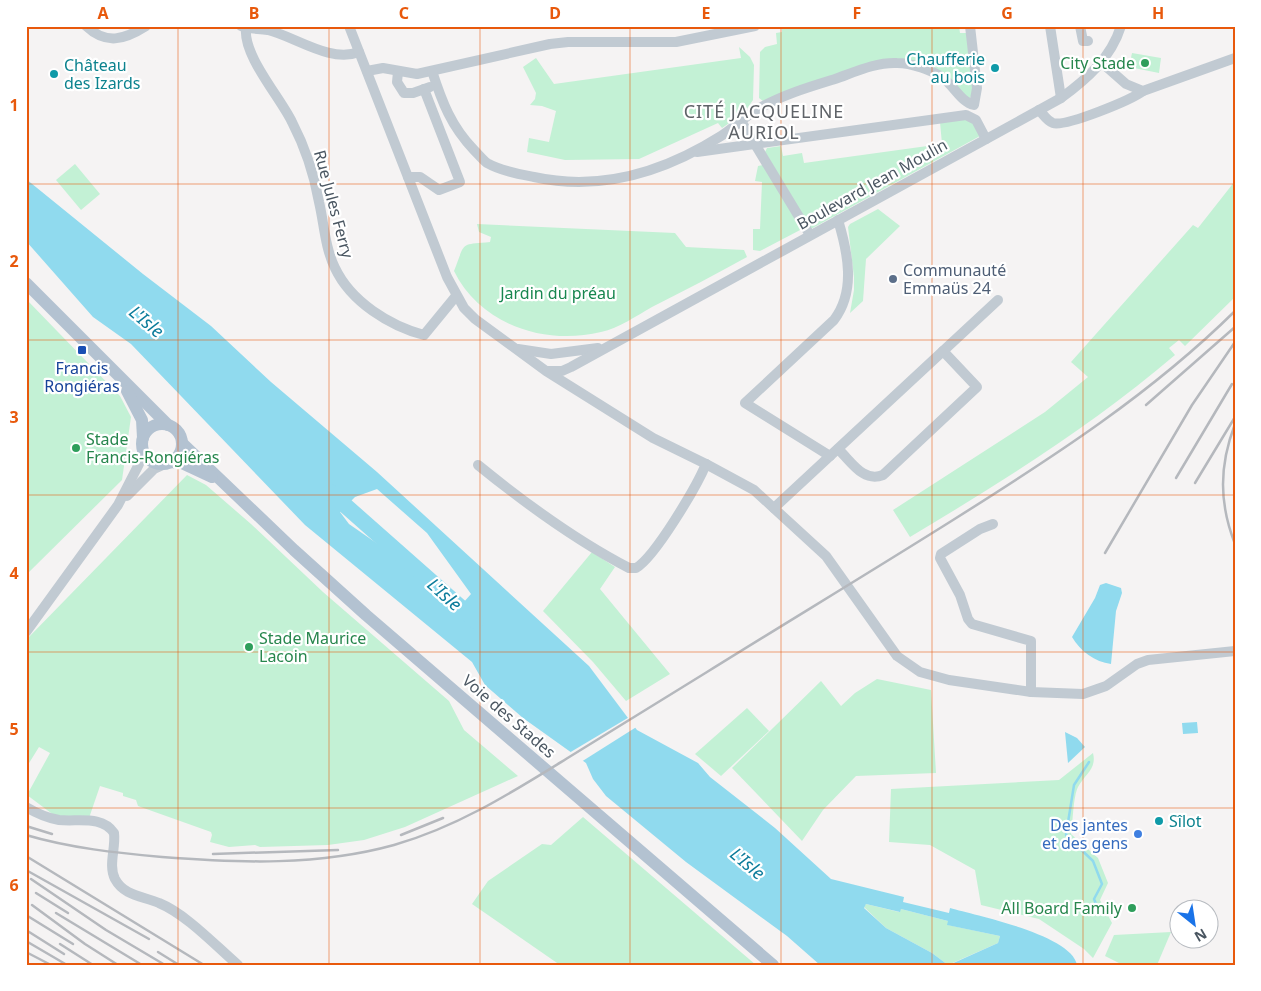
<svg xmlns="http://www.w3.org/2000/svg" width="1261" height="991" font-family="'Noto Sans',sans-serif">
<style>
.green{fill:#c3f1d5}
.water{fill:#90daee;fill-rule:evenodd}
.pier{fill:#f5f3f3}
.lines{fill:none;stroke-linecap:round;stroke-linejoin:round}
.stream{stroke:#90daee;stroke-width:2.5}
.river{stroke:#90daee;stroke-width:16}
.minor{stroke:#c1cad2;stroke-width:10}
.major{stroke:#b3c2d1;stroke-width:12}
.rail{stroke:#b5b8bd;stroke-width:2.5}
.grid{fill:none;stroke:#e8590c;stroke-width:1;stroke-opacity:0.55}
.leisure-dot{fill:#2e9e5b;stroke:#fff;stroke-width:2}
.culture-dot{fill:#0f9aa8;stroke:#fff;stroke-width:2}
.service-dot{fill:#5c6f8a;stroke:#fff;stroke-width:2}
.transit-dot{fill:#1a4fb4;stroke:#fff;stroke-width:2}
.shop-dot{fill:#3f7fe0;stroke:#fff;stroke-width:2}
.labels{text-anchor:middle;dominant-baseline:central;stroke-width:4.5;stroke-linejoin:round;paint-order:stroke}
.culture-label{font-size:16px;fill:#0d838f;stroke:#fff;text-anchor:start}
.leisure-label{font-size:16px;fill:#27864d;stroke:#fff;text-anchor:end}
.street-label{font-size:16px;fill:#4a5661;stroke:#fff}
.service-label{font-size:16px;fill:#4e5e75;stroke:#fff;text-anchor:start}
.park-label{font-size:16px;fill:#17864f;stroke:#fff}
.transit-label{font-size:16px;fill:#164399;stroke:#fff}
.shop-label{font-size:16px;fill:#366cbe;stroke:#fff;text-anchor:end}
.neighbourhood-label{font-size:18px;letter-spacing:1px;fill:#5f6368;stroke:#fff}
.water-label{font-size:18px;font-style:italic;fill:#0c7c9b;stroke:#fff}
.neatline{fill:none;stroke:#e8590c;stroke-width:2}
.grid-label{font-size:16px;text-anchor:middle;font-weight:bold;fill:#e8590c}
</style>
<rect width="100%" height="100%" fill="#f5f3f3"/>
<g class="green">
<path d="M782,26H959L960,33H967L973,88L969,103L944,76L897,61L763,101L759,98L760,52L765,47L777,44L776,33L782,32Z"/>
<path d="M739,47L750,57L754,65L753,100L744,113L722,128L718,123L639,159L565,160L527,152L529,138L549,142L556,111L542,106L530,105L535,99L536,93L523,67L536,58L554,84L741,58Z"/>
<path d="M1132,53L1161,58L1159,73L1129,67Z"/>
<path d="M966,118L971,120L980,136L811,229L765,152L767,148L781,146L783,156L802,153L804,163L942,144L940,122Z"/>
<path d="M75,164L100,194L81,210L56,180Z"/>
<path d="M763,165L802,229L760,251L753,250V229H760L762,182L755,181L758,166Z"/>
<path d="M1235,181V297L1185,346L1179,340L1169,348L1175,355C1093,425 1002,482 910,537L893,510L1045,412L1088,377L1071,362L1193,225L1198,228Z"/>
<path d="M878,209L900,226L866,259L863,301L850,313L854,290V277L848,227L850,224Z"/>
<path d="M477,224L675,233L686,247L744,250L747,257C716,274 684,291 652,307C636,316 619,328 601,332C544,346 480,324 454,271C466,241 459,245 490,242L491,237L479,232Z"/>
<path d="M26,299L120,396L131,417L122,480L26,575Z"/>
<path d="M187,475L206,485L251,524L323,592L449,701L464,730L518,776L405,827L364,840L328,845L260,847L255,845L229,847L210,842L212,835L211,832L138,806L136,800L123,796V793L100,786L89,818L55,816L27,795L50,753L39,747L26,768V640Z"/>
<path d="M592,552L615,567L600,589L670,674L626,701L593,662L543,611Z"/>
<path d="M877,679L931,690L936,773L856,776L823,810L802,841L732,768L821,681L841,706L855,693Z"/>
<path d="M747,708L769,731L721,776L695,754Z"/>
<path d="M1093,753C1097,769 1085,774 1078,787C1073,797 1073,822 1071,834L1098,858L1108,883L1100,900L1112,923L1093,958L1084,949L1039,919L981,905L975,870L930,845L889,842L891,789L1059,780Z"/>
<path d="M583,817L756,965H560L472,904L488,881L542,844L551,845Z"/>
<path d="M866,904L899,912L901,909L948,921V925L1000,936L998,943L948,965L932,953L886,928L864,907Z"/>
<path d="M1171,932L1157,965H1123L1105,956L1114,935Z"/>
</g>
<g class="water">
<path d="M26,179L143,274L211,326L271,382L377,472L589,666L637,730L698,763L710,777L775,828L831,879L904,897L903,902L949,913L950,908C978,916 1072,935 1077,965H949L998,943L1000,936L947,925L948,921L901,909L900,912L866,904L864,908L886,928L932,953L948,965H820L787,936L686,862L606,796L593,779L586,763L523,718L485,685L472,662L305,525L131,344L93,317L26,241ZM377,489L427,533L471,594L456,611L385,549L349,524L340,512L355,497Z"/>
<path d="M1106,583L1121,588L1122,593L1116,611L1111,664C1095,662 1080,651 1072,637L1095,598L1100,585Z"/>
<path d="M1197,722L1198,733L1183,734L1182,723Z"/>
<path d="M1065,732L1077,738L1085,747L1068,763Z"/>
</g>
<path class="pier" d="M631,716L638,726L581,762L569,753Z"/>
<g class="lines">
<path class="stream" d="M1089,762L1074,785L1066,835L1093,861L1102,884L1094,899L1099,911"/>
<path class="river" d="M330,492L476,621"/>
<g class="minor">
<path d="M86,26C106,45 124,40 146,26"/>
<path d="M241,26C250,30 259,28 268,30C296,37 330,63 359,52"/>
<path d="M349,26L447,277L464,308L475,319L546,371L653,438L706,464L754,490L826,556L897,656L920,672L949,680L1031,692L1083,694L1106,686L1137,664L1148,660L1235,651"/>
<path d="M1050,26L1061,98"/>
<path d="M1080,26L1083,41H1088"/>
<path d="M246,28C243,56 280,97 292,122C305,147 314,174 319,202C324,223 325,248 335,268C351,302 390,326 424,335L456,296"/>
<path d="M1101,62L1126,84L1143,91L1235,58"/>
<path d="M367,71L383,68L417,74L550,44L568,42H676L755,26"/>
<path d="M432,71C442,102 451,126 474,150C478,154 483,160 487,163C501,171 519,174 534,177C602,192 664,172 721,136C734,128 744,117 758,109C782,95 809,87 835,79C855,72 876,62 897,63C911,63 932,70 943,78C954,86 961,102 974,105L977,88L970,26"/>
<path d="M398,72L397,82L404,93H413L430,87"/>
<path d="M1039,110C1043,114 1047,121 1053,123C1066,127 1131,100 1143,91"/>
<path d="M741,121L810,235"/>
<path d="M697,152L966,115L976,120L986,139"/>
<path d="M408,177H420L439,190L460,182L424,89"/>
<path d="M518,349L551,354L598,348"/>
<path d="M547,371H562L571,367L1061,98C1087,79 1111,58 1121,26"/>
<path d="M838,449C851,461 863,483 883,475L977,387L943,351"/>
<path d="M830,456L745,403L834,320C856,291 848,253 838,220"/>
<path d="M478,465C526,504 575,540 629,568H636C655,557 697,486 706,464"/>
<path d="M127,496L154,469L165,464"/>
<path d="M774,508L998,300"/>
<path d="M993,524L980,529L941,554L940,558L960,595L968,619L972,624L1031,641V692"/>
<path d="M26,632L118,505L139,464L143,449"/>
<path d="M26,807C36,813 47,818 59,820C78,822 102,815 114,833C116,848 108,865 115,879C124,896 143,896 159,903C186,914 215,945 238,965"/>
</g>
<g class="major">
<path d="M26,283L168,425"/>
<path d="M127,391L142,420L143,438"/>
<circle cx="162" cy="444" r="20"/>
<path d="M182,443L294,550L366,615L773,965"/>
<path d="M170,462L182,463L212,477"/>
</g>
<g class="rail">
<path d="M1146,405L1235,327"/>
<path d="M1235,424C1219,466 1219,503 1235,544"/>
<path d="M1176,478L1232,384"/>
<path d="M1195,483L1235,417"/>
<path d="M1105,553L1192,405L1235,342"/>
<path d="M26,826L52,834"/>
<path d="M26,835C70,848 117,853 162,857C240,863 318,866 394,845C457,827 511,793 566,759C613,730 660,701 707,672C789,621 872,571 953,520C1053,457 1151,394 1235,311"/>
<path d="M401,835L443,818"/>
<path d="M213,854L338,850"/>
<path d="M26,856L204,965"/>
<path d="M26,870L149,939"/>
<path d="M31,879L106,930L165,965"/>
<path d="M36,893L68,913"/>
<path d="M32,905L85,944L118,965"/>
<path d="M56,913L142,965"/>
<path d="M26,915L73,944"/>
<path d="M26,930L64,954"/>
<path d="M26,941L67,965"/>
<path d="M60,944L93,965"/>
<path d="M26,952L51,965"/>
<path d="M158,952L179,965"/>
</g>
</g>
<path class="grid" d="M178,26V965M329,26V965M480,26V965M630,26V965M781,26V965M932,26V965M1083,26V965M26,184H1235M26,340H1235M26,495H1235M26,652H1235M26,808H1235"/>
<g class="leisure-dot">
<circle cx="1145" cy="63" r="5"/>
<circle cx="76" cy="448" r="5"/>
<circle cx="249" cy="647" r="5"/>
<circle cx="1132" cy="908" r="5"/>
</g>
<g class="culture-dot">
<circle cx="995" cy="68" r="5"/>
<circle cx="54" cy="74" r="5"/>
<circle cx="1159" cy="821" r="5"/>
</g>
<circle class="service-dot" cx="893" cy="279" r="5"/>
<rect class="transit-dot" x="77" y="345" width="10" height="10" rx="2.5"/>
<circle class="shop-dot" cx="1138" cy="834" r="5"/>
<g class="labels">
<g class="culture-label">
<text x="985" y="59" text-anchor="end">Chaufferie<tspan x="985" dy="18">au bois</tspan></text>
<text x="64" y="65">Château<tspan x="64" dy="18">des Izards</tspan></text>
<text x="1169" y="821">Sîlot</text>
</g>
<g class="leisure-label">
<text x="1135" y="63">City Stade</text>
<text x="86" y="439" text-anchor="start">Stade<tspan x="86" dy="18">Francis-Rongiéras</tspan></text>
<text x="259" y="638" text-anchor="start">Stade Maurice<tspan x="259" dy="18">Lacoin</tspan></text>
<text x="1122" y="908">All Board Family</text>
</g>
<g class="street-label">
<text transform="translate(872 184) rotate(-29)">Boulevard Jean Moulin</text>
<text transform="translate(334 204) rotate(75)">Rue Jules Ferry</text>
<text transform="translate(509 716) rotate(41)">Voie des Stades</text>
</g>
<g class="service-label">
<text x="903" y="270">Communauté<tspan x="903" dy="18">Emmaüs 24</tspan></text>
</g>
<g class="park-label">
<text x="558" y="293">Jardin du préau</text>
</g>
<g class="transit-label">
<text x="82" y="368">Francis<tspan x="82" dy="18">Rongiéras</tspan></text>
</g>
<g class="shop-label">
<text x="1128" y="825">Des jantes<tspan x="1128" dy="18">et des gens</tspan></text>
</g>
<g class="neighbourhood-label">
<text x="764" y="111">CITÉ JACQUELINE<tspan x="764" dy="21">AURIOL</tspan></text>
</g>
<g class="water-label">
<text transform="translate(147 321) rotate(40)">L'Isle</text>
<text transform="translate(445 594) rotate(42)">L'Isle</text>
<text transform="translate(748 863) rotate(40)">L'Isle</text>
</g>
</g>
<rect width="1261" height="991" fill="none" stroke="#ffffff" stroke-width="55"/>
<g transform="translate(1194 924) rotate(150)"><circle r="24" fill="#ffffff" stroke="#b7bbc0"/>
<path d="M0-4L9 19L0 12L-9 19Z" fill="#1a73e8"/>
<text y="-8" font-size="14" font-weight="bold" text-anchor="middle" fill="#4a5661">N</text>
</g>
<rect x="28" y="28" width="1206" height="936" class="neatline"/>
<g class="grid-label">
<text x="103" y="19">A</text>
<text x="254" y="19">B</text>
<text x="404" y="19">C</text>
<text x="555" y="19">D</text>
<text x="706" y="19">E</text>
<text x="857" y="19">F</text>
<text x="1007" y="19">G</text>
<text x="1158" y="19">H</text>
<text x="14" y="111">1</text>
<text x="14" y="267">2</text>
<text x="14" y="423">3</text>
<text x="14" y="579">4</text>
<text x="14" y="735">5</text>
<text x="14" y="891">6</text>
</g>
</svg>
